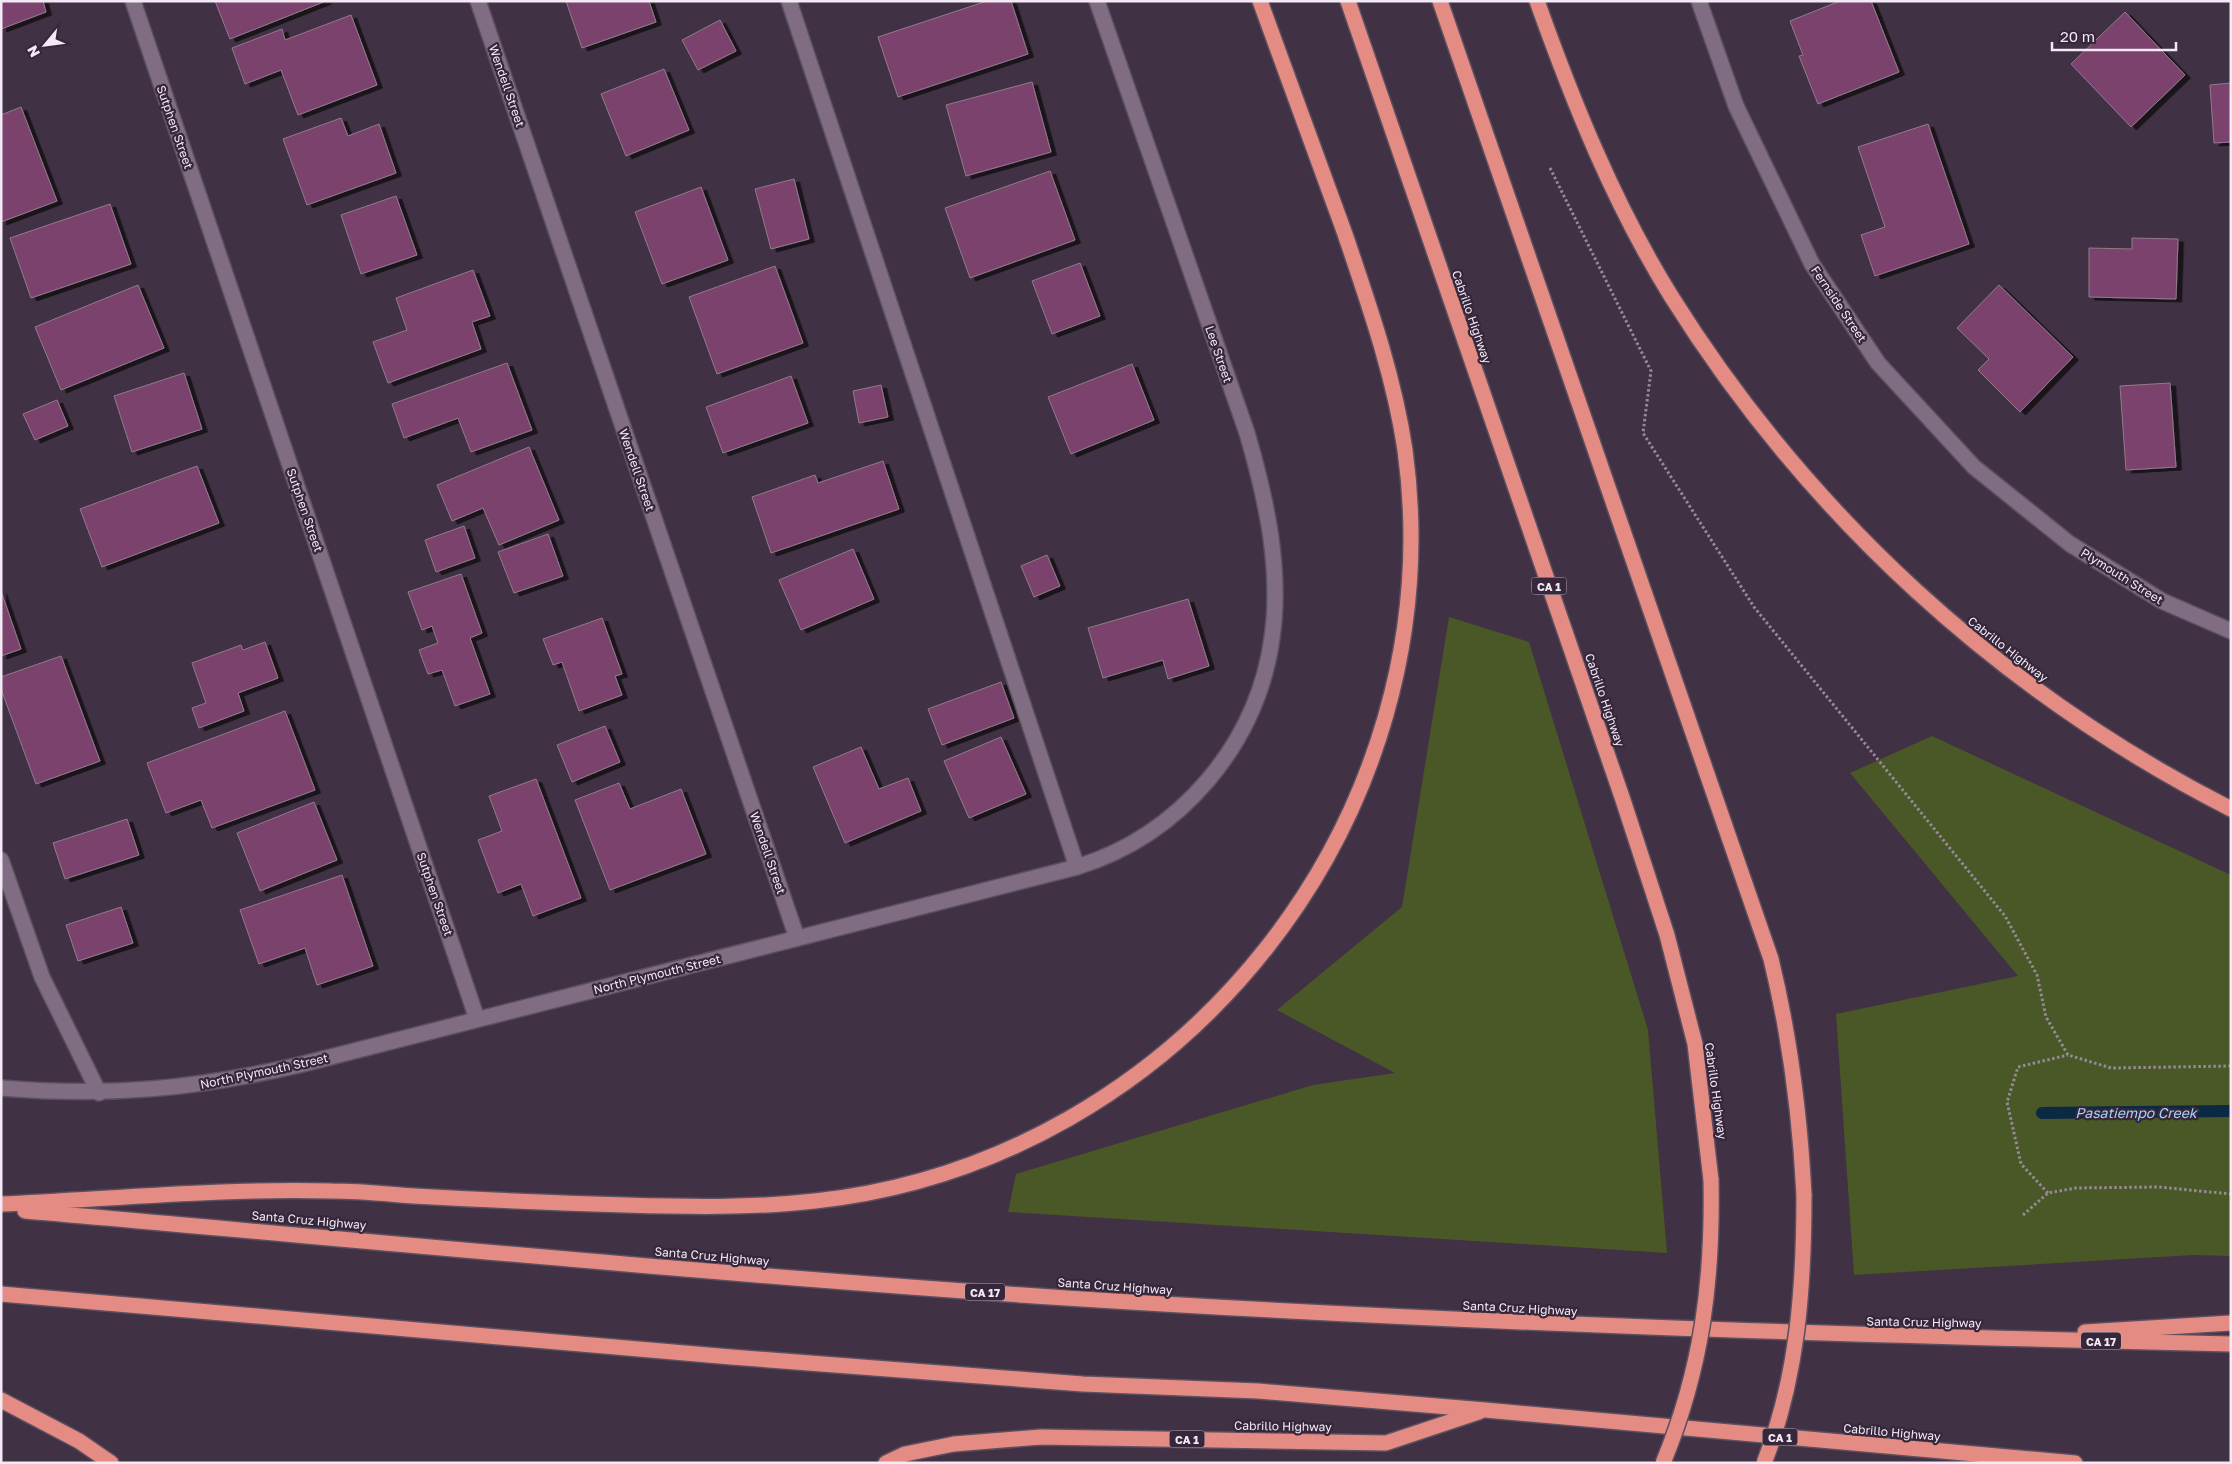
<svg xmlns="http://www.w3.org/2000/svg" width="2232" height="1464" font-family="'Golos Text',sans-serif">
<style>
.green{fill:#4a5827}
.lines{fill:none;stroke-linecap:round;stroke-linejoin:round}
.stream{stroke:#0a2942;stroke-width:12}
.building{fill:#7a426d;stroke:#937a8c;filter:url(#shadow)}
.lane-casing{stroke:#5c4f5f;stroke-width:18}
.street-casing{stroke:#5c4f5f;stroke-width:18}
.highway-casing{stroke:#5c4f5f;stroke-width:18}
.path{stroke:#968998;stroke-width:3;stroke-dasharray:2.5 2.5;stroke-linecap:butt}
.lane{stroke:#806d84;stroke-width:15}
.street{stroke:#806d84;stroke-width:15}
.highway{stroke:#e48b83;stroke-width:15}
.highway-bridge-casing{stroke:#5c4f5f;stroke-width:18;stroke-linecap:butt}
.highway-bridge{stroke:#e48b83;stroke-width:15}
.labels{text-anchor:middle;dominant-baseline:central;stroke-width:4.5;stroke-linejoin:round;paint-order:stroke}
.shield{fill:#36273a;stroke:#bbb0be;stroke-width:1}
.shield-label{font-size:11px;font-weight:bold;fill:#f4eaf6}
.street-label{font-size:12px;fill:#f4eaf6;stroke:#36273a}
.water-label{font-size:14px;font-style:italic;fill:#a4d2fc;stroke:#36273a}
</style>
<defs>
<filter id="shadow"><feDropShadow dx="5.5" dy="3" stdDeviation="0" flood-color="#0009"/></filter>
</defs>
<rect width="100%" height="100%" fill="#413144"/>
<g class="green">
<path d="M1449,617L1529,642L1648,1030L1667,1253L1008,1212L1016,1174L1313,1085L1395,1073L1277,1010L1402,907Z"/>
<path d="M1932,736L2231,875V1256L2193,1255L1854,1275L1836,1014L2018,976L1850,773Z"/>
</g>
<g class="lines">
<path class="stream" d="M2042,1113L2231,1111"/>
</g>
<g class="building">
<path d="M1,1H43L46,12L1,29Z"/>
<path d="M215,1H326L230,39Z"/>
<path d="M566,1H649L656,22L582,48Z"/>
<path d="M987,1H1011L1028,54L898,97L878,37Z"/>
<path d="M1840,1H1871L1899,72L1818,104L1799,56L1803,55L1790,21Z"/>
<path d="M2125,12L2185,75L2131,127L2071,64Z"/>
<path d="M351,15L377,85L298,115L281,70L245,84L232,48L282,29L285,40Z"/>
<path d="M720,20L736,51L698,70L682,40Z"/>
<path d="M664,69L689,130L626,156L601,94Z"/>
<path d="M1032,82L1051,152L966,176L946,105Z"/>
<path d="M2231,83V142L2214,143L2210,85Z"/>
<path d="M21,107L57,201L1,222V115Z"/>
<path d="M341,118L348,136L379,124L396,173L307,205L283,139Z"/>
<path d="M1928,124L1969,244L1875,276L1861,235L1885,227L1858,147Z"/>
<path d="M1050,171L1075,240L970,278L945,208Z"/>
<path d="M794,179L809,239L771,249L755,189Z"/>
<path d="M701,187L728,260L662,284L635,212Z"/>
<path d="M396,196L417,255L361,274L341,215Z"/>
<path d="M110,204L131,264L31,298L10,238Z"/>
<path d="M2132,238L2178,239L2176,299L2089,297V248L2132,249Z"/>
<path d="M1080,263L1100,316L1052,334L1032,281Z"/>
<path d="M775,266L803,343L717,374L689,297Z"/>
<path d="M473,270L490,316L472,322L481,349L388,383L373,342L407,330L396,298Z"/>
<path d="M138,285L164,348L61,390L35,327Z"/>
<path d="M1999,285L2073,357L2020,412L1978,370L1989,359L1957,328Z"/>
<path d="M507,363L532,430L471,452L458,418L404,438L392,404Z"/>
<path d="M1132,364L1154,420L1071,454L1048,397Z"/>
<path d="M184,373L202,429L132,452L114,396Z"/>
<path d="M791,376L808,423L723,453L706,407Z"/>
<path d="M2170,383L2176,467L2126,470L2120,386Z"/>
<path d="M881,385L888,417L859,423L853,391Z"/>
<path d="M57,400L68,426L35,440L23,414Z"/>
<path d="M529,447L559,520L499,545L483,508L452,521L437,485Z"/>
<path d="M883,461L899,509L771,553L752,497L815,475L818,483Z"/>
<path d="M197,466L219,523L102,567L80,509Z"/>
<path d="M464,526L475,558L436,572L425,540Z"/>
<path d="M548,534L563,576L514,593L498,552Z"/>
<path d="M853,549L874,599L801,630L779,580Z"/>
<path d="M1047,555L1060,586L1034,597L1021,566Z"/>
<path d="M461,574L482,633L470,638L490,694L455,706L442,670L428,674L419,650L438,643L432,626L422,630L408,592Z"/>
<path d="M1,591L21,649L1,656Z"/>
<path d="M1188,599L1209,666L1168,679L1163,660L1103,678L1088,628Z"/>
<path d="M602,618L622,674L615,676L622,695L579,711L562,662L553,665L543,639Z"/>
<path d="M265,642L278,678L238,693L244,711L199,728L192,708L206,703L192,663L241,645L243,650Z"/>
<path d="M61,656L100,761L36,784L1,689V677Z"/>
<path d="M1001,682L1014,718L942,745L928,709Z"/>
<path d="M285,711L315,790L212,828L201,800L166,813L147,763Z"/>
<path d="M605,726L620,762L572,782L557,745Z"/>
<path d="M1001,737L1026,794L969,818L944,761Z"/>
<path d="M861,747L879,789L908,778L921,811L845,843L813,767Z"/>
<path d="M536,779L581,898L533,916L521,884L498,893L478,840L502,831L489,796Z"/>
<path d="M619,783L630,809L681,789L706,854L610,890L575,800Z"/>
<path d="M314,802L337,860L260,891L237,833Z"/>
<path d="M127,819L139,855L65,879L53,843Z"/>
<path d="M342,875L373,966L317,985L305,948L259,964L240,910Z"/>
<path d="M121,907L133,943L78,961L66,925Z"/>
</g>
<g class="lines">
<defs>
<g id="lane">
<path d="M789,1L1077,867"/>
<path d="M1,860L42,977L99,1093"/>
</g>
<g id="street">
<path d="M133,1L477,1019"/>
<path d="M478,1L797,938"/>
<path d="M1699,1L1736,106L1812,264L1878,363L1974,467L2070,544L2162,601L2231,631"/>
<path d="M1,1088C108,1097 194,1089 299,1065L1077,867C1180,835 1257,745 1272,638C1282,569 1266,498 1247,433L1097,1"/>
</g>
<g id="highway">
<path d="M1348,1L1623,800L1667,935L1695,1044L1711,1180"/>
<path d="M1440,1L1771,959C1790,1037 1800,1115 1804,1195"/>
<path d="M1537,1C1573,102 1614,204 1671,296C1808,515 2001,692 2231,809"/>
<path d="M1,1204C111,1199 222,1188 332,1191C359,1191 387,1194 414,1196C485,1200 556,1203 626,1205C689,1207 752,1208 815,1201C1182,1161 1455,817 1405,450C1394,376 1369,305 1345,234C1317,156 1288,79 1260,1"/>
<path d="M25,1211C372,1241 718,1275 1066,1298C1454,1323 1842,1335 2231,1344"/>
<path d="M1,1294L731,1357L1083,1384L1258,1391L1485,1410L2075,1463"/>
<path d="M2085,1332L2231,1323"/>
<path d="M1,1400L79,1441L111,1463"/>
<path d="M886,1463L905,1454L954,1444L1041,1437L1386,1443L1479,1412"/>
</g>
</defs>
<use href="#lane" class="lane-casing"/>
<use href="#street" class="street-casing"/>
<use href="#highway" class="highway-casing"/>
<g class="path">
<path d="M1550,168L1651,371L1643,433L1754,607L2005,916L2037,975L2046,1017L2068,1055L2111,1068L2231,1066"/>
<path d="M2048,1193L2021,1164L2007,1102L2018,1067L2068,1055"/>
<path d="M2023,1215L2048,1193L2076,1188L2158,1187L2231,1194"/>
</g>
<use href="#lane" class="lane"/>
<use href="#street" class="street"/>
<use href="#highway" class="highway"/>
<defs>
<g id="highway-bridge">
<path d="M1663,1463C1702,1369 1713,1281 1711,1180"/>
<path d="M1764,1463C1798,1377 1804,1286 1804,1195"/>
</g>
</defs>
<use href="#highway-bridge" class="highway-bridge-casing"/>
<use href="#highway-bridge" class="highway-bridge"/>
</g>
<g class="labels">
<g class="shield">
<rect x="1531.5" y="577.5" width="35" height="17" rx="4"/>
<rect x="965" y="1283.5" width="40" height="17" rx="4"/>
<rect x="2081" y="1332.5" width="40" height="17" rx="4"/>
<rect x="1762.5" y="1428.5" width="35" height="17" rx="4"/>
<rect x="1169.5" y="1430.5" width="35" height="17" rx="4"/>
</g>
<g class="shield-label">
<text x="1549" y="586">CA 1</text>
<text x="985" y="1292">CA 17</text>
<text x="2101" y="1341">CA 17</text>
<text x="1780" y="1437">CA 1</text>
<text x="1187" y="1439">CA 1</text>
</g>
<g class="street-label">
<text transform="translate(507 86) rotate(71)">Wendell Street</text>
<text transform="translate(175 127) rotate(71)">Sutphen Street</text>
<text transform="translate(1839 304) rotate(56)">Fernside Street</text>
<text transform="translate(1472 317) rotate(71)">Cabrillo Highway</text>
<text transform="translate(1219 354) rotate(71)">Lee Street</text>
<text transform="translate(637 470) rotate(71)">Wendell Street</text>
<text transform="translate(305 510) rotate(71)">Sutphen Street</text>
<text transform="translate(2122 576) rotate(32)">Plymouth Street</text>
<text transform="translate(2008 649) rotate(38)">Cabrillo Highway</text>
<text transform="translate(1605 700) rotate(71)">Cabrillo Highway</text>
<text transform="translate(768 853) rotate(71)">Wendell Street</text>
<text transform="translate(435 894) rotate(71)">Sutphen Street</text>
<text transform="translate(657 974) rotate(-14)">North Plymouth Street</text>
<text transform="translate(264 1071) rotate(-12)">North Plymouth Street</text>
<text transform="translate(1716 1091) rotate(82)">Cabrillo Highway</text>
<text transform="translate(309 1220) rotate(5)">Santa Cruz Highway</text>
<text transform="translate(712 1256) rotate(5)">Santa Cruz Highway</text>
<text transform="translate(1115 1286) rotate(4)">Santa Cruz Highway</text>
<text transform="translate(1520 1308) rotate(3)">Santa Cruz Highway</text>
<text transform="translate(1924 1322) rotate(1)">Santa Cruz Highway</text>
<text transform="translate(1283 1426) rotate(1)">Cabrillo Highway</text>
<text transform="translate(1892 1432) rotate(5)">Cabrillo Highway</text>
</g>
<g class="water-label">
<text x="2136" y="1112">Pasatiempo Creek</text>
</g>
</g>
<rect width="2232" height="1464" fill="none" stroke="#f4eaf6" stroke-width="5"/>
<g transform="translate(45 45) rotate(241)" stroke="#36273a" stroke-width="4" paint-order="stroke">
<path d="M0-4L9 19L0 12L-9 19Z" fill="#f4eaf6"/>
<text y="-8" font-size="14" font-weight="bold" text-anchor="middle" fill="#f4eaf6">N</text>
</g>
<path d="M2052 42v8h124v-8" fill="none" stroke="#f4eaf6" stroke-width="2.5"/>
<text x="2060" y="42" font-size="15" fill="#f4eaf6" stroke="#36273a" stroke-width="4" paint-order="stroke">20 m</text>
</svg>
